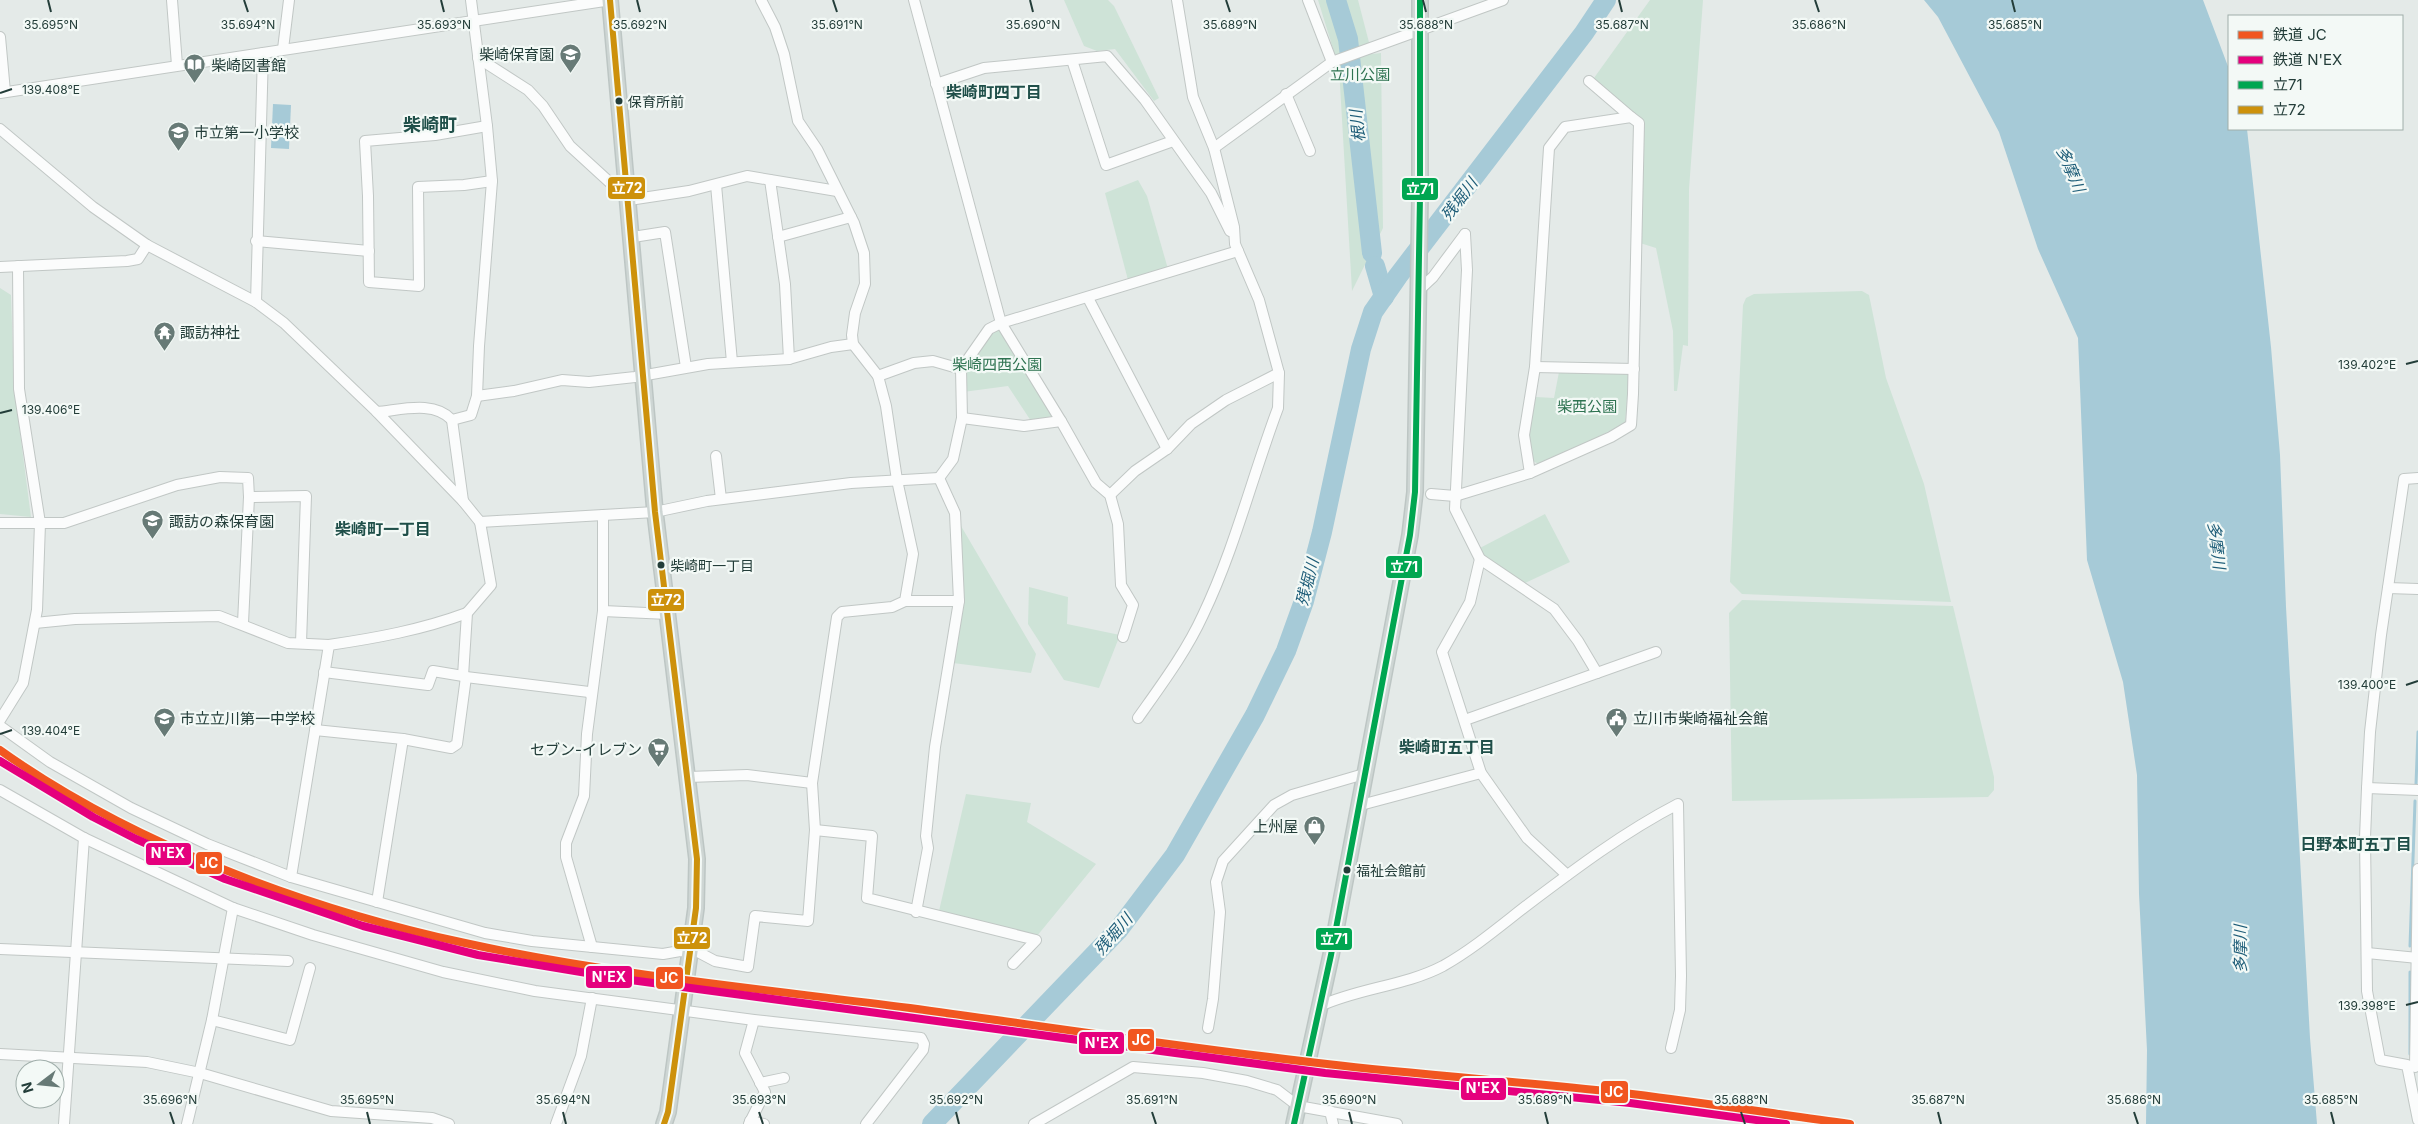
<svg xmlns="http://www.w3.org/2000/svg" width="2418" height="1124" font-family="Inter,'Noto Sans JP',sans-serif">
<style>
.green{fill:#cee3d7}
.water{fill:#a6cad7}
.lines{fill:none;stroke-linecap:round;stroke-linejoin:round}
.stream{stroke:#a6cad7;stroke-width:3}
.river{stroke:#a6cad7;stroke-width:20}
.minor-casing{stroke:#c1c7c5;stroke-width:12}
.primary-casing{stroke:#bdc6c4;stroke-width:18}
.minor{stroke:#fbfcfc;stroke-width:10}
.primary{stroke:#ced6d4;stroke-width:15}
.bus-1-casing{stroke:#f3f9f6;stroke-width:10}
.bus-2-casing{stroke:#f3f9f6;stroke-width:10}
.bus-1{stroke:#00a651;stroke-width:6}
.bus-2{stroke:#cd910b;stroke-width:6}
.rail-1-casing{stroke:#f3f9f6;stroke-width:11}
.rail-2-casing{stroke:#f3f9f6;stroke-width:11}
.rail-1{stroke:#f15620;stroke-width:8}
.rail-2{stroke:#e5007d;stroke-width:8}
.ticks{fill:none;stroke:#233d39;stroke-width:2}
.bus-dot{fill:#233d39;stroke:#f3f9f6;stroke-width:2}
.labels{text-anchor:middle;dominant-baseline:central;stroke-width:4.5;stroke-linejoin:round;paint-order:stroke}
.bus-label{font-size:14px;fill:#233d39;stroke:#f3f9f6;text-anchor:start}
.poi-label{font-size:15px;fill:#233d39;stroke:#f3f9f6;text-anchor:start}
.park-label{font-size:15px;fill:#2e7351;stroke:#f3f9f6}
.neighbourhood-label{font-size:16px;font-weight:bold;fill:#1f4f49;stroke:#f3f9f6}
.water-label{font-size:16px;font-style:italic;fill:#1e5d78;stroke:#f3f9f6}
.quarter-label{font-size:18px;font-weight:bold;fill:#1f4f49;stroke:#f3f9f6}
.ticks-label{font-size:12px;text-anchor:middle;fill:#233d39;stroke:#f3f9f6;stroke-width:4.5;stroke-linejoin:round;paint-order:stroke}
.line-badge{stroke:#f3f9f6;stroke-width:2}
.badge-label{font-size:14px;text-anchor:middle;font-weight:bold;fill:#fff}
</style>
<rect width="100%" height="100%" fill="#e4eae8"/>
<g class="green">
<path d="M1064,0H1108L1114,6L1159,98L1154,101L1115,49L1097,51L1084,46Z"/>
<path d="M1318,0H1358L1372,54L1381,53L1383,228L1352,291L1339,68Z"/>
<path d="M1650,0H1703L1689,189L1688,346L1683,345L1677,391H1674L1673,331L1656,248L1640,243L1643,122L1594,78Z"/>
<path d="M1138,180L1147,196L1168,269L1128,280L1105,193Z"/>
<path d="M0,288L11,295L14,386L31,517L0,514Z"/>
<path d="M1862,291L1869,295L1886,378L1924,484L1951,602L1742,594L1730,582L1743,305L1746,298L1754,294Z"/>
<path d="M1003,328L1056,415L1031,421L1008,386L963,392L962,372L990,332Z"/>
<path d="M1559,372L1629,373L1625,423L1542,466L1533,461L1527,435L1536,397L1554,398Z"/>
<path d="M1545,514L1570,562L1523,584L1483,557L1478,549Z"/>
<path d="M961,526L1036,654L1031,673L953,663L964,599Z"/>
<path d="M1029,587L1068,597L1067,624L1120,635L1099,688L1064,680L1028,624Z"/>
<path d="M1742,600L1953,606L1994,777V790L1988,797L1732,801L1729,613Z"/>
<path d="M966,794L1031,803L1027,822L1096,864L1037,936L939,911Z"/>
</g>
<g class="water">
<path d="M1924,0H2203L2229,69V129H2247L2271,347L2280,455L2286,607L2310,1038L2317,1124H2146L2147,1050L2139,894L2137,775L2123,682L2087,560L2078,338L2038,249L1999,132L1938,17Z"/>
<path d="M273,104L291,105L289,149L271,148Z"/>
</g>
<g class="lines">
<g class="stream">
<path d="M2416,784L2418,732"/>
<path d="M2410,946L2415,801"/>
<path d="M2410,972V1054"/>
</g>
<g class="river">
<path d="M1336,0L1348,39L1372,253"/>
<path d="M1375,266L1384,297"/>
<path d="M932,1124L1119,929L1175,855L1255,715L1286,651L1304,601L1322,532L1361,349L1373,312L1398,276L1584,33L1606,0"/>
</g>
<defs>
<g id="minor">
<path d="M172,0L177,65"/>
<path d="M914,0L1001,323L989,329L961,369L962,418L953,459L939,478"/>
<path d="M1308,0L1332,62"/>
<path d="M0,37L5,92"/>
<path d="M283,49L289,0"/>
<path d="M478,58L528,90L543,106L570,146L629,200L689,191L747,176L837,191"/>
<path d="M1072,60L1106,165L1173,141"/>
<path d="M936,84L984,68L1107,56L1145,100L1211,193L1230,231"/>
<path d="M0,93L611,0"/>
<path d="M1286,94L1310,151"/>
<path d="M487,126L435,135L365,141L368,196L369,282L419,286L418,187L464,185L492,181"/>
<path d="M0,129L93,207L147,245L256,302L284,323L377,412L463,501L480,522L655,512L707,501L851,483L939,478"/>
<path d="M1214,148L1332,62L1503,0"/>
<path d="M770,180L785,284L789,359"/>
<path d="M716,185L732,362"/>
<path d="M1465,234L1467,270L1455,509L1480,559L1554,609L1578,641L1597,673"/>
<path d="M633,237L665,232L686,367"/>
<path d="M778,237L851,217"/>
<path d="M256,241L369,251"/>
<path d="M0,267L127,261L138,259L147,245"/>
<path d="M1418,291L1433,277L1465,234"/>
<path d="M1088,298L1167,449"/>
<path d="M256,302L263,53"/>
<path d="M1535,367L1634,369"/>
<path d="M878,376L914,363L933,361L961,369"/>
<path d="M477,396L514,391L562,380L589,382L635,377L708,364L789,359L831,347L853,344"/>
<path d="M377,412C401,410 434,400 452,420L471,415L477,396L479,346L492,181L487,126L471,0"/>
<path d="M962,418L1024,426L1061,421L1096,483L1110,495L1118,524L1121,585L1133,605L1123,637"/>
<path d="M452,420L463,501"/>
<path d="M1061,421L1001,323L1238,251"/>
<path d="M716,456L721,499"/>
<path d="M1530,473L1524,435L1535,367L1549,148L1565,127L1631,117L1589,81"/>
<path d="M2418,478L2404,479L2381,635L2370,732L2367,788L2365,838L2367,991L2380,1060L2407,1065L2418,1120"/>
<path d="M1431,494L1455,496L1530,473L1611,437L1631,425L1633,394L1639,123L1631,117"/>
<path d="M1110,495L1135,471L1167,449L1191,424L1226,400L1279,373"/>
<path d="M0,523H64L177,485L220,477L248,478L249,497"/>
<path d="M1480,559L1470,602L1442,652L1481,773L1527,838L1567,875"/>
<path d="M2388,588L2418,589"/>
<path d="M905,601H959"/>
<path d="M603,611L668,614"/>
<path d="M35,623L75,619L219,616L288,643L329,645"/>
<path d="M243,623L249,497L306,496L301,643"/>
<path d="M324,672L428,685L433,671L463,676"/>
<path d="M466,677L589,692L591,695"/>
<path d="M1138,718C1162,684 1186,652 1203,615C1235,548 1252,477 1278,408L1279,373L1259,300L1235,244L1234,227L1214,148L1193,97L1177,0"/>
<path d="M0,720L23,683L37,610L40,523L19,389L18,266"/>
<path d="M1465,720L1656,652"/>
<path d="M0,726L50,762L131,808L207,844L291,877L485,933L532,941L663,954L680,951L698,952L715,961L748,967L755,916L808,921L815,830L812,783L837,617L842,612L892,607L905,601L913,554L897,480L886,406L878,376L853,344L852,335L855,313L865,284L864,253L854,223L817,149L798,121L784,54L775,27L761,0"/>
<path d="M315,730L403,739L451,748L457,744L466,677L463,676L467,613L491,585L480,522"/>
<path d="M688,777L747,775L812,783"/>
<path d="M2367,788L2418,790"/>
<path d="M0,790L84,838L233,908L313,935L443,972L535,991L754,1020L921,1038L924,1044L923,1050L866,1124"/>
<path d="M1357,806L1481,773"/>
<path d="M815,830L872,836L867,898L1036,940L1013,964"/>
<path d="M291,877L329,645C376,638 421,630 467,613"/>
<path d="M377,902L403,739"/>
<path d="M916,912L928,848L926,836L935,747L959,601L955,513L939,478"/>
<path d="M592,947L566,857V843L584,796L587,734L603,611V515"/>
<path d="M0,949L288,961"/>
<path d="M2367,953L2418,958"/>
<path d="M1320,1006C1359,988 1405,986 1443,966C1473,949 1499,927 1526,906C1575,869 1624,832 1678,804L1681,976L1680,1010L1671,1048"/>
<path d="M212,1020L290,1040L310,968"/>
<path d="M1208,1028L1213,999L1220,912L1216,882L1223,861L1274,805L1292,795L1364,774"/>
<path d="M0,1054L147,1062L200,1073L331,1111L432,1118L449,1124"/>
<path d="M2415,1067L2418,869"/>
<path d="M760,1083L784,1078"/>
<path d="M1330,1111L1333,1124"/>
<path d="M750,1121L764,1124"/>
<path d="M64,1124L84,838"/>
<path d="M187,1124L212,1020L233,908"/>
<path d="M556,1124L581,1056L592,998"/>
<path d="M749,1124L765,1092L745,1053L754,1020"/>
<path d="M1034,1124L1133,1067L1203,1073L1247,1081L1277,1090L1298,1106L1397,1124"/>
</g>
<g id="primary">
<path d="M610,0L655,512L697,859L696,908L668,1112L664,1124"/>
<path d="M1294,1124L1331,955L1410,535L1415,492L1420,196V0"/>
</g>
</defs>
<use href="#minor" class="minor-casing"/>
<use href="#primary" class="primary-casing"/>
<use href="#minor" class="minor"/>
<use href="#primary" class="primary"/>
<defs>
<path id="bus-1" d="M1294,1124L1331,955L1410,535L1415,492L1420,196V0"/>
<path id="bus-2" d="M610,0L655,512L697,859L696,908L668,1112L664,1124"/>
</defs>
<use href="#bus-1" class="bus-1-casing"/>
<use href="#bus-2" class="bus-2-casing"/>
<use href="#bus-1" class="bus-1"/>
<use href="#bus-2" class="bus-2"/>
<defs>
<path id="rail-1" d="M0,750C132,844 307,909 465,943C611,975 763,989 910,1008C1049,1027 1188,1048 1327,1064C1429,1076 1531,1082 1632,1094C1705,1103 1777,1114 1850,1124"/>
<path id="rail-2" d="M0,761L93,817L136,839L225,879L363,926L478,955L623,979L1325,1073L1630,1103L1786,1124"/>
</defs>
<use href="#rail-1" class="rail-1-casing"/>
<use href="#rail-2" class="rail-2-casing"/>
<use href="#rail-1" class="rail-1"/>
<use href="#rail-2" class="rail-2"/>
</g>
<path class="ticks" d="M48,0L51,12M244,0L248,12M441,0L444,12M637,0L640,12M833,0L837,12M1030,0L1033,12M1226,0L1230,12M1423,0L1426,12M1619,0L1622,12M1815,0L1819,12M2012,0L2015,12M0,93L12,89M2406,364L2418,361M0,413L12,410M2406,685L2418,681M0,734L12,730M2406,1005L2418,1002M170,1112L174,1124M367,1112L370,1124M563,1112L566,1124M759,1112L763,1124M956,1112L959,1124M1152,1112L1156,1124M1349,1112L1352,1124M1545,1112L1548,1124M1741,1112L1745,1124M1938,1112L1941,1124M2134,1112L2138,1124M2331,1112L2334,1124"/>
<defs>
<symbol id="school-pin" viewBox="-11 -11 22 30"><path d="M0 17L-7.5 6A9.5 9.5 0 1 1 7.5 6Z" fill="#677a76" stroke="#f3f9f6"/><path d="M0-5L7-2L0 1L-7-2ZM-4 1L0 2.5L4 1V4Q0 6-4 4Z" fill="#fff"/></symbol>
<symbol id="library-pin" viewBox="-11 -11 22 30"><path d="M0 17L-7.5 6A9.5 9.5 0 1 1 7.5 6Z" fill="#677a76" stroke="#f3f9f6"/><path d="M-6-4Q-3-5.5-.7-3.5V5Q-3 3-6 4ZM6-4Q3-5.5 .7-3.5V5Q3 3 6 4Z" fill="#fff"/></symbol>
<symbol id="temple-pin" viewBox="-11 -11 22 30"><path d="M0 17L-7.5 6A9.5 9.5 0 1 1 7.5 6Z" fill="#677a76" stroke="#f3f9f6"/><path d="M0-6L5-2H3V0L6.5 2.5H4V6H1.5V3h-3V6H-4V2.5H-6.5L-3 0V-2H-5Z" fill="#fff"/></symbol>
<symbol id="civic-pin" viewBox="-11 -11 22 30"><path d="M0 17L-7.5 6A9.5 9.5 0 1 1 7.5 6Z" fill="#677a76" stroke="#f3f9f6"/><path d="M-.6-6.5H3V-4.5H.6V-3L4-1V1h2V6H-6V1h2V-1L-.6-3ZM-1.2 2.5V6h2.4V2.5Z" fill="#fff"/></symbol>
<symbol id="supermarket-pin" viewBox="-11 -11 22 30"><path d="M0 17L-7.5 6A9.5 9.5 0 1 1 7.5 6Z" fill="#677a76" stroke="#f3f9f6"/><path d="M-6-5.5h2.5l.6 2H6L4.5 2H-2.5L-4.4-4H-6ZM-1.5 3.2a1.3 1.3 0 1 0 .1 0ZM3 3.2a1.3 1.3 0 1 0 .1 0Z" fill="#fff"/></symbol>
<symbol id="shop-pin" viewBox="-11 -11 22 30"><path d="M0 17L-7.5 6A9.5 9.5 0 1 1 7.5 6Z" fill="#677a76" stroke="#f3f9f6"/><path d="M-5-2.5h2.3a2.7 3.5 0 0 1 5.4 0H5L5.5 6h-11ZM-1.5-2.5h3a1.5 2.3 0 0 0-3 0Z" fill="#fff"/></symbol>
</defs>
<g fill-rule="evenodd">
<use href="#school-pin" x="558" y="42" width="25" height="34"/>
<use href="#library-pin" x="182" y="52" width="25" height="34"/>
<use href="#school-pin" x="166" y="120" width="25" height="34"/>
<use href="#temple-pin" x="152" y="320" width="25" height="34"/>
<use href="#school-pin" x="140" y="508" width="25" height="34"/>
<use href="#school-pin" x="152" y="706" width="25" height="34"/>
<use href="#civic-pin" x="1604" y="706" width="25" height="34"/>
<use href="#supermarket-pin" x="646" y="736" width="25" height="34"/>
<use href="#shop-pin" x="1302" y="814" width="25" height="34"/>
</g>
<g class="bus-dot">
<circle cx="619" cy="101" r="4.5"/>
<circle cx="661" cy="565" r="4.5"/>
<circle cx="1347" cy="870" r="4.5"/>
</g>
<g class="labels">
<g class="bus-label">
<text x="628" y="101">保育所前</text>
<text x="670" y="565">柴崎町一丁目</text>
<text x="1356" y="870">福祉会館前</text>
</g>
<g class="poi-label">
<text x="554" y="54" text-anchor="end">柴崎保育園</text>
<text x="211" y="65">柴崎図書館</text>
<text x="194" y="132">市立第一小学校</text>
<text x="180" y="332">諏訪神社</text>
<text x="169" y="521">諏訪の森保育園</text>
<text x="180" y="718">市立立川第一中学校</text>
<text x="1633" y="718">立川市柴崎福祉会館</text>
<text x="642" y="749" text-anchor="end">セブン-イレブン</text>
<text x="1298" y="826" text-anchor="end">上州屋</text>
</g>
<g class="park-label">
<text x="1360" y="74">立川公園</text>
<text x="997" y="364">柴崎四西公園</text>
<text x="1587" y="406">柴西公園</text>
</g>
<g class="neighbourhood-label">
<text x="994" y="92">柴崎町四丁目</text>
<text x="383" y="529">柴崎町一丁目</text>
<text x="1447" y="747">柴崎町五丁目</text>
<text x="2356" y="844">日野本町五丁目</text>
</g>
<g class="water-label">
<text transform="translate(1357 126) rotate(-96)">根川</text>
<text transform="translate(2071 169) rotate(67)">多摩川</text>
<text transform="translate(1459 199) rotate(-53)">残堀川</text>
<text transform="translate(2217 545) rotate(83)">多摩川</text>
<text transform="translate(1307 582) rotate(-76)">残堀川</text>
<text transform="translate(1113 934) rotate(-49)">残堀川</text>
<text transform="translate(2240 949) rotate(-90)">多摩川</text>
</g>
<g class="quarter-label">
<text x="430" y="124">柴崎町</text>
</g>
</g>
<g class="ticks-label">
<text x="51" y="29">35.695°N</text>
<text x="248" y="29">35.694°N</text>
<text x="444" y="29">35.693°N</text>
<text x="640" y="29">35.692°N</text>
<text x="837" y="29">35.691°N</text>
<text x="1033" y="29">35.690°N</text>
<text x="1230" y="29">35.689°N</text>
<text x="1426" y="29">35.688°N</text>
<text x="1622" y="29">35.687°N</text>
<text x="1819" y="29">35.686°N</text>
<text x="2015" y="29">35.685°N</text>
<text x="51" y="94">139.408°E</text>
<text x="2367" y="369">139.402°E</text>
<text x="51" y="414">139.406°E</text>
<text x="2367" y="689">139.400°E</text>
<text x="51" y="735">139.404°E</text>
<text x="2367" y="1010">139.398°E</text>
<text x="170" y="1104">35.696°N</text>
<text x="367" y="1104">35.695°N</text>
<text x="563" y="1104">35.694°N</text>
<text x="759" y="1104">35.693°N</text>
<text x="956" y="1104">35.692°N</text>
<text x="1152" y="1104">35.691°N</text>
<text x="1349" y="1104">35.690°N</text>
<text x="1545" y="1104">35.689°N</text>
<text x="1741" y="1104">35.688°N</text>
<text x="1938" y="1104">35.687°N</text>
<text x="2134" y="1104">35.686°N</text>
<text x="2331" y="1104">35.685°N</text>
</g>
<g class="line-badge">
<rect x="607" y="176" width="39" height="24" rx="5" fill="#cd910b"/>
<rect x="1401" y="177" width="38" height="24" rx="5" fill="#00a651"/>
<rect x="1385" y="555" width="38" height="24" rx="5" fill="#00a651"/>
<rect x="647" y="588" width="38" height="24" rx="5" fill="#cd910b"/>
<rect x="145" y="842" width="47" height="24" rx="5" fill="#e5007d"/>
<rect x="195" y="851" width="28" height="24" rx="5" fill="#f15620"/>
<rect x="673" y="926" width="38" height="24" rx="5" fill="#cd910b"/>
<rect x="1315" y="927" width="38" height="24" rx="5" fill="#00a651"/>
<rect x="585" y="965" width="48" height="24" rx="5" fill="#e5007d"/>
<rect x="655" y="966" width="29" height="24" rx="5" fill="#f15620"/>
<rect x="1127" y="1028" width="28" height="24" rx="5" fill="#f15620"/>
<rect x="1078" y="1031" width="47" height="24" rx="5" fill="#e5007d"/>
<rect x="1460" y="1077" width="47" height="24" rx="5" fill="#e5007d"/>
<rect x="1600" y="1080" width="29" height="24" rx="5" fill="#f15620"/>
</g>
<g class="badge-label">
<text x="627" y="193">立72</text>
<text x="1420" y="194">立71</text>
<text x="1404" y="572">立71</text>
<text x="666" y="605">立72</text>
<text x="168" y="858">N'EX</text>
<text x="209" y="868">JC</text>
<text x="692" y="943">立72</text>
<text x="1334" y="944">立71</text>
<text x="609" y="982">N'EX</text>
<text x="669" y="983">JC</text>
<text x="1141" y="1045">JC</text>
<text x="1102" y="1048">N'EX</text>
<text x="1483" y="1093">N'EX</text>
<text x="1614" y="1097">JC</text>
</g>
<rect x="2228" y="15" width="175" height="115" fill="#f3f9f6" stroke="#a0aeaa"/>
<rect x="2238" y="31" width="25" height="8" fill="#f15620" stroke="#a0aeaa"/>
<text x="2273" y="40" font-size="15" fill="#233d39">鉄道 JC</text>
<rect x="2238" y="56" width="25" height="8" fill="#e5007d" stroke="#a0aeaa"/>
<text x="2273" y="65" font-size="15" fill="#233d39">鉄道 N'EX</text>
<rect x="2238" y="81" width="25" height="8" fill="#00a651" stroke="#a0aeaa"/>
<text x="2273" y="90" font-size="15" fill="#233d39">立71</text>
<rect x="2238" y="106" width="25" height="8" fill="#cd910b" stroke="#a0aeaa"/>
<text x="2273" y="115" font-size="15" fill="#233d39">立72</text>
<g transform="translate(40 1084) rotate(254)"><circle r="24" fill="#f3f9f6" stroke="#a0aeaa"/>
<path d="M0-4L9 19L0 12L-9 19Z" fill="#677a76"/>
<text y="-8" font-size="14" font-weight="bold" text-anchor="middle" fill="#233d39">N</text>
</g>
</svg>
